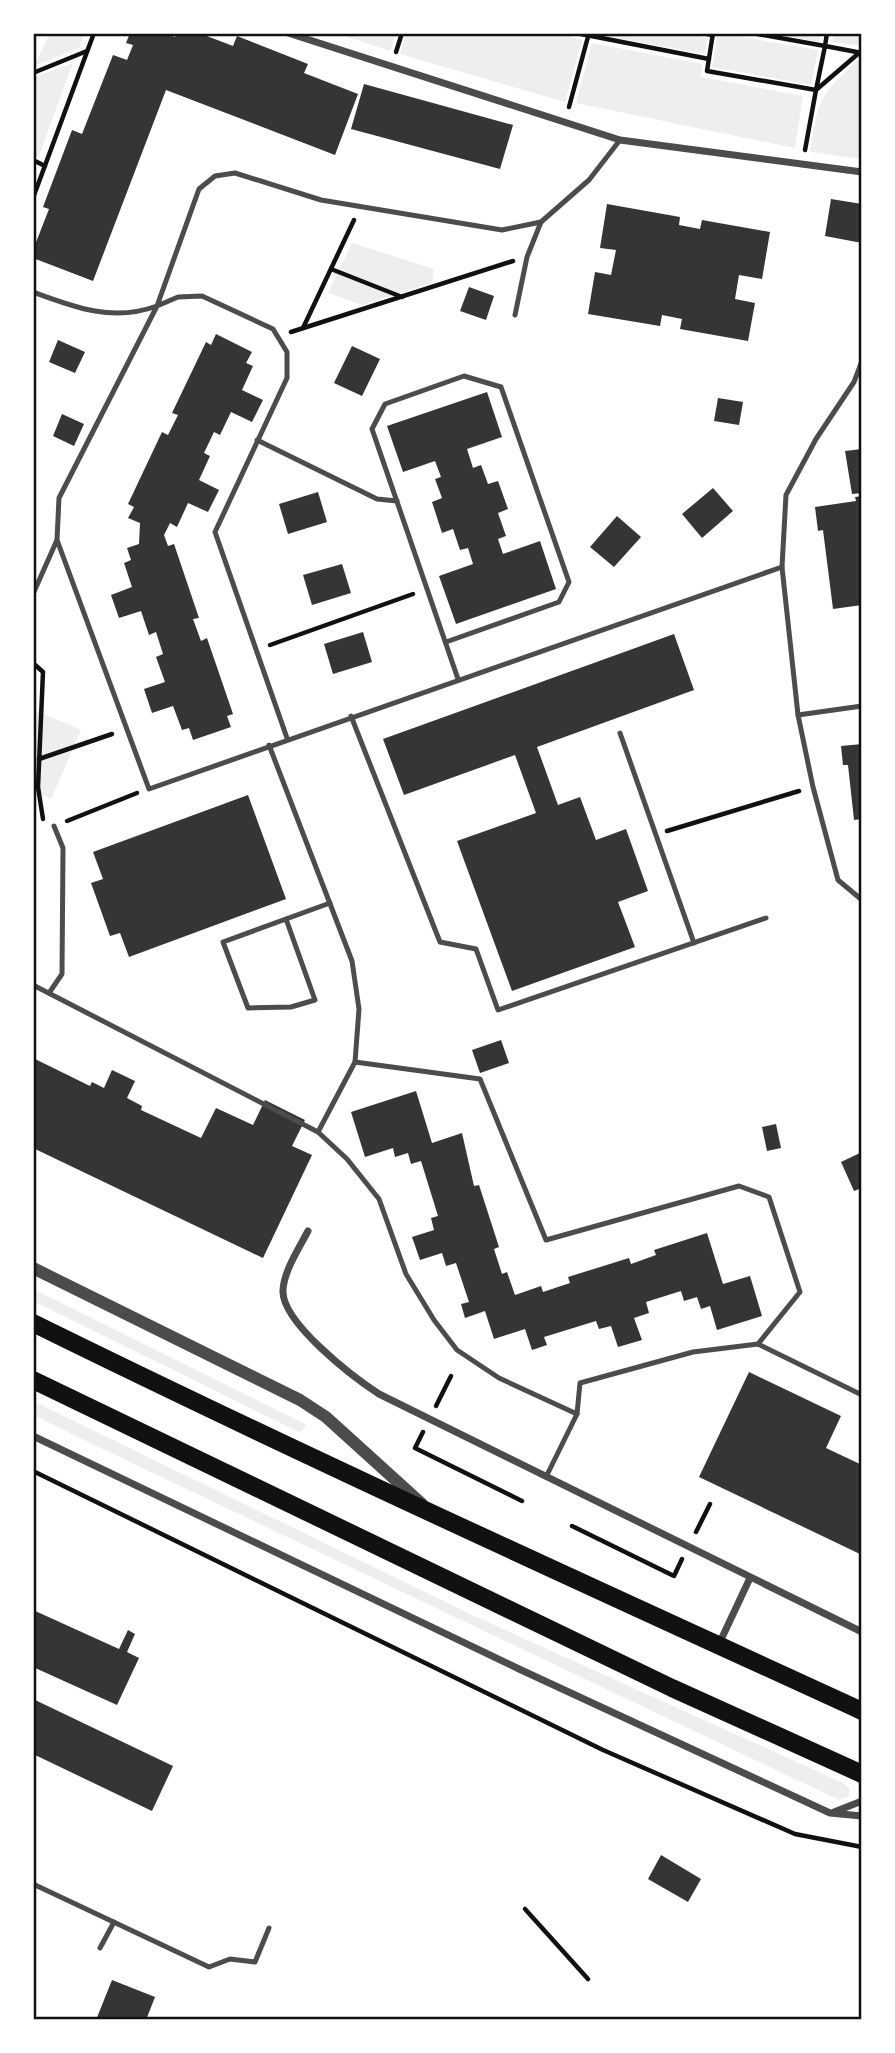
<svg xmlns="http://www.w3.org/2000/svg" width="895" height="2053" font-family="'Noto Sans',sans-serif">
<style>
.green{fill:#eee}
.building{fill:#353535}
.lines{fill:none;stroke-linecap:round;stroke-linejoin:round}
.path{stroke:#111;stroke-width:4.5}
.service{stroke:#4c4c4c;stroke-width:5}
.minor{stroke:#4c4c4c;stroke-width:7}
.tertiary{stroke:#4c4c4c;stroke-width:12}
.primary{stroke:#111;stroke-width:18}
.neatline{fill:none;stroke:#111;stroke-width:2.5}
</style>
<rect width="100%" height="100%" fill="#fff"/>
<g class="green">
<path d="M50,33H84L79,48L34,66Z"/>
<path d="M335,33H396L390,51Z"/>
<path d="M406,33H558L582,40L565,102L400,54Z"/>
<path d="M681,33L708,38L705,54L595,34Z"/>
<path d="M718,33L818,50L811,85L712,67Z"/>
<path d="M769,33H821L819,42Z"/>
<path d="M834,33H862V46L832,42Z"/>
<path d="M592,43L702,64L701,77L803,96L795,148L576,103Z"/>
<path d="M858,60L862,61V159L810,152C819,98 817,99 858,60Z"/>
<path d="M73,63L38,158L33,155V78Z"/>
<path d="M352,243L434,269L432,283L362,305L328,293Z"/>
<path d="M36,711L81,730L51,799L33,791V717Z"/>
<path d="M33,1289L305,1424L306,1427L299,1432L33,1301Z"/>
<path d="M33,1401L470,1614L843,1783L849,1788V1796L839,1800L132,1463L33,1415Z"/>
</g>
<g class="building">
<path d="M130,33H166L175,37L176,33H199L233,46L237,36L308,64L304,73L358,94L335,155L166,90L93,281L33,258V250L49,209L43,207L72,130L82,134L113,55L127,60L133,45L126,43Z"/>
<path d="M364,84L513,125L500,169L351,129Z"/>
<path d="M831,199L862,204V243L825,236Z"/>
<path d="M607,204L680,217L679,225L700,229L702,220L770,232L762,279L739,275L735,299L755,303L748,341L680,329L682,319L662,315L660,326L588,314L595,272L611,275L616,250L600,248Z"/>
<path d="M469,287L494,296L486,320L460,311Z"/>
<path d="M216,334L252,352L246,363L253,366L242,390L263,400L252,422L231,412L220,435L214,432L204,453L210,456L199,480L219,490L208,512L188,503L177,527L170,523L164,535L168,546L174,544L199,618L193,619L201,641L207,638L233,714L227,716L231,727L193,740L189,728L182,730L173,706L152,713L144,689L165,682L156,657L163,654L156,632L149,635L141,611L119,618L111,595L132,587L124,563L131,560L127,548L139,544L140,523L128,518L134,507L128,504L162,432L168,435L178,415L172,413L206,342L211,345Z"/>
<path d="M58,340L85,352L75,373L49,362Z"/>
<path d="M352,346L380,359L362,396L334,383Z"/>
<path d="M487,392L502,437L467,449L473,468L481,465L488,484L498,481L508,509L498,513L506,536L498,539L503,554L540,541L556,589L456,624L439,576L473,564L468,548L460,550L453,529L442,533L432,502L442,498L435,479L441,477L435,461L403,472L387,426Z"/>
<path d="M718,398L743,402L739,425L714,421Z"/>
<path d="M62,414L84,424L74,446L53,436Z"/>
<path d="M862,449V493L852,494L845,451Z"/>
<path d="M713,488L733,511L702,538L682,514Z"/>
<path d="M318,492L327,522L288,534L279,504Z"/>
<path d="M862,496V605L833,609L823,530L818,531L815,507L856,501L855,497Z"/>
<path d="M617,516L641,537L614,567L590,547Z"/>
<path d="M342,564L351,593L312,605L303,575Z"/>
<path d="M363,632L372,662L333,674L324,644Z"/>
<path d="M674,634L694,690L537,747L558,805L580,797L596,840L626,829L648,891L618,902L635,947L512,991L457,841L536,813L515,755L404,795L383,739Z"/>
<path d="M862,744V819L854,820L848,765H843L841,746Z"/>
<path d="M248,795L286,899L129,957L120,933L110,936L91,883L103,879L93,852Z"/>
<path d="M501,1040L509,1063L480,1073L472,1050Z"/>
<path d="M33,1058L90,1086L92,1082L104,1088L112,1070L135,1081L127,1098L142,1106L141,1110L201,1138L216,1108L253,1125L265,1100L305,1120L292,1146L312,1155L263,1258L33,1148Z"/>
<path d="M416,1091L432,1143L462,1133L474,1186L479,1185L499,1247L494,1249L502,1274L507,1272L515,1295L541,1286L543,1292L570,1283L568,1277L629,1258L631,1264L656,1255L654,1250L707,1233L723,1284L750,1276L762,1316L717,1330L710,1306L701,1309L697,1297L684,1301L681,1291L646,1302L649,1313L634,1318L642,1340L618,1347L611,1326L599,1329L596,1321L544,1337L547,1345L532,1350L525,1329L494,1339L485,1311L465,1318L461,1304L469,1302L456,1263L446,1266L442,1253L420,1260L412,1237L434,1230L431,1218L438,1216L421,1161L411,1164L408,1153L395,1157L393,1148L365,1157L351,1112Z"/>
<path d="M776,1124L781,1148L767,1151L762,1127Z"/>
<path d="M862,1152V1188L854,1191L841,1162Z"/>
<path d="M749,1372L841,1416L826,1448L862,1465V1555L699,1477Z"/>
<path d="M33,1610L119,1649L128,1630L135,1634L127,1652L139,1658L117,1705L33,1667Z"/>
<path d="M33,1699L173,1766L152,1811L33,1754Z"/>
<path d="M661,1855L701,1879L688,1902L648,1879Z"/>
<path d="M112,1980L155,1997L146,2020H96Z"/>
</g>
<g class="lines">
<g class="path">
<path d="M576,33L709,59"/>
<path d="M701,33L713,35"/>
<path d="M713,33L707,71L816,90L825,46L752,33"/>
<path d="M827,33L825,46L862,53"/>
<path d="M396,52L402,33"/>
<path d="M33,73L87,51"/>
<path d="M569,107L589,33"/>
<path d="M805,150L816,90L859,53"/>
<path d="M33,160L45,166"/>
<path d="M33,198L94,33"/>
<path d="M331,269L402,297"/>
<path d="M303,328L354,220"/>
<path d="M291,332L513,261"/>
<path d="M270,645L413,594"/>
<path d="M33,663L43,672L38,787L43,819"/>
<path d="M39,759L112,734"/>
<path d="M67,821L137,793"/>
<path d="M667,831L799,791"/>
<path d="M436,1406L451,1376"/>
<path d="M423,1432L415,1448L522,1501"/>
<path d="M33,1471L603,1750L795,1834L862,1847"/>
<path d="M572,1526L674,1576L682,1559"/>
<path d="M696,1532L710,1504"/>
<path d="M525,1909L588,1979"/>
</g>
<g class="service">
<path d="M33,292C76,308 113,322 157,306L199,189L215,176L235,173L321,200L502,230L541,222L589,180L620,140"/>
<path d="M515,315L527,257L541,222"/>
<path d="M862,361L854,382L816,439L786,495L782,567L798,715L813,787L838,880L862,900"/>
<path d="M257,440L377,499L397,501"/>
<path d="M57,540L59,498L157,306L178,297L202,296L273,329L287,352V378L215,532L287,738"/>
<path d="M33,594L57,540L149,789L782,567"/>
<path d="M446,642L559,602L569,582L501,387L464,376L385,404L372,429L458,679"/>
<path d="M798,715L862,706"/>
<path d="M351,716L440,942L476,949L498,1010L766,918"/>
<path d="M620,733L694,943"/>
<path d="M269,745L352,961L359,1009L355,1062"/>
<path d="M286,919L315,1000L291,1007L248,1008L223,942L330,903"/>
<path d="M33,985L318,1132"/>
<path d="M49,993L62,974L63,848L54,826"/>
<path d="M577,1414L580,1383L693,1352L758,1344L862,1395"/>
<path d="M546,1477L577,1414L499,1378L457,1350L434,1320L406,1274L379,1199L347,1159L318,1132L355,1062L480,1079L546,1240L739,1186L769,1197L800,1292L758,1344"/>
<path d="M33,1884L209,1967L230,1959L255,1962L269,1928"/>
<path d="M100,1948L114,1922"/>
</g>
<g class="minor">
<path d="M288,33L620,140L862,172"/>
<path d="M308,1231C299,1248 284,1271 283,1290C281,1322 353,1377 379,1394L862,1632"/>
<path d="M33,1436L519,1669L830,1813L862,1816"/>
<path d="M719,1644L750,1578"/>
<path d="M834,1812L862,1801"/>
</g>
<path class="tertiary" d="M33,1268L300,1400L326,1417L422,1504"/>
<g class="primary">
<path d="M33,1323C307,1458 585,1584 862,1711"/>
<path d="M33,1380L672,1688L862,1774"/>
</g>
</g>
<rect width="895" height="2053" fill="none" stroke="#ffffff" stroke-width="70"/>
<rect x="35" y="35" width="825" height="1983" class="neatline"/>
</svg>
